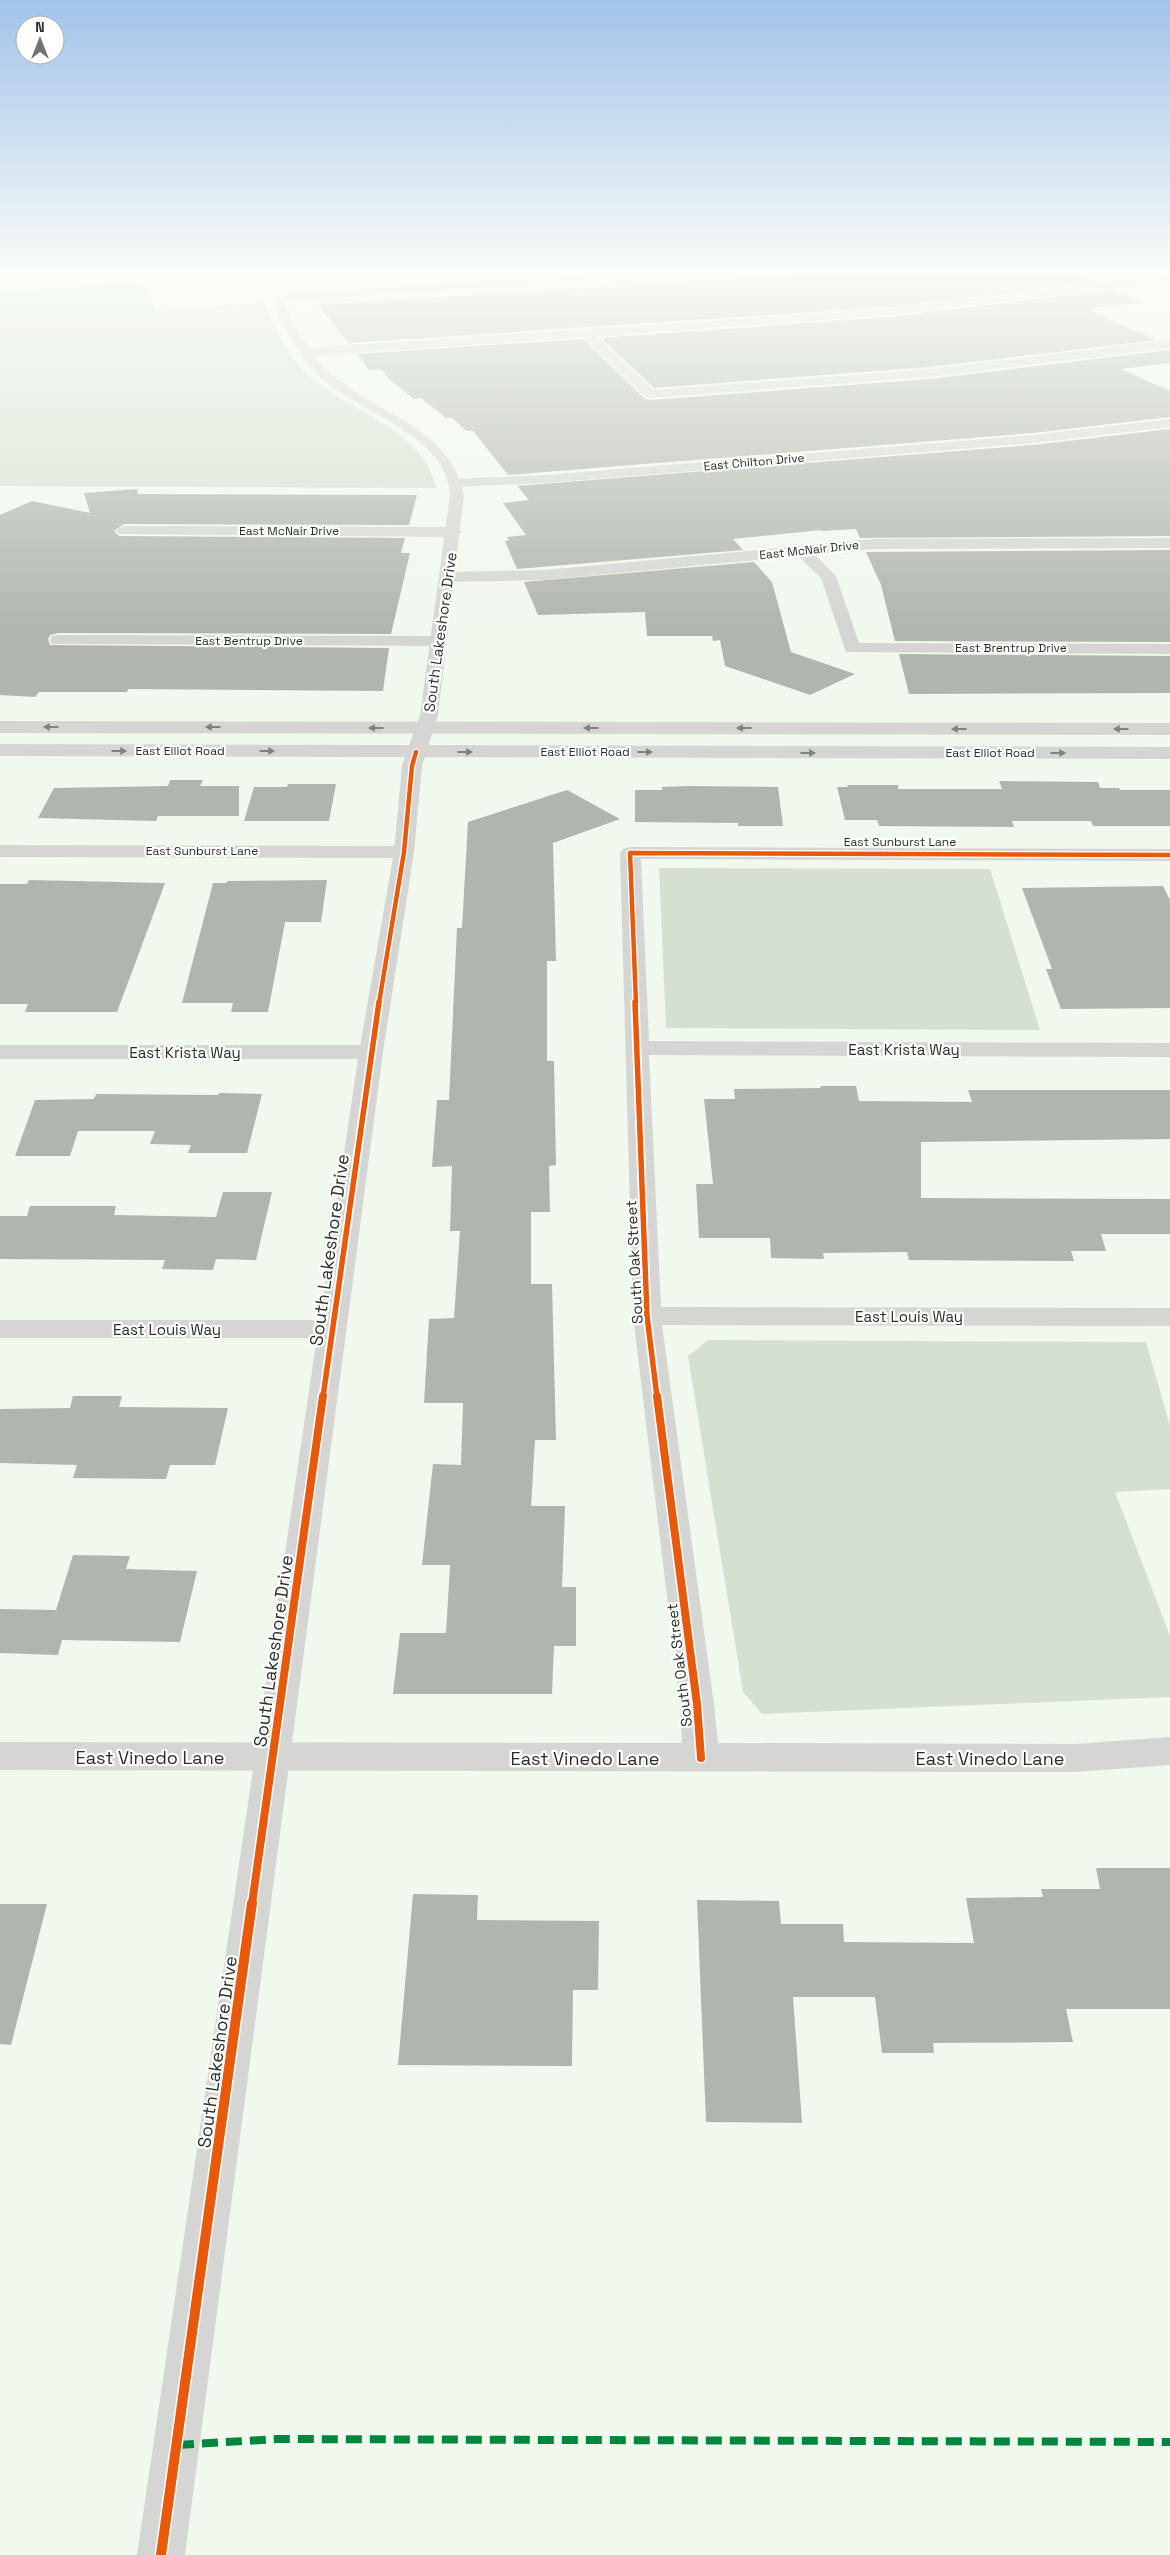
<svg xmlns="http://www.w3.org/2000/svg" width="1170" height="2555" font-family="'Space Grotesk',sans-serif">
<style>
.green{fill:#d5e1d0}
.building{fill:#b0b6ad}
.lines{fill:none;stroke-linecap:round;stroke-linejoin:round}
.minor{fill:#d5d6d3;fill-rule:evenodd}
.tertiary{fill:#d5d6d3;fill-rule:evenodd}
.secondary{fill:#d5d6d3;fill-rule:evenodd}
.quiet{stroke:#00873e;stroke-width:8;stroke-dasharray:16 8;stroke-linecap:butt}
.cycleway-far3-casing{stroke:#fff;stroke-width:7}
.cycleway-far2-casing{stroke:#fff;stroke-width:9}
.cycleway-far1-casing{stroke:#fff;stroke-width:11}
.cycleway-casing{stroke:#fff;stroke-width:13}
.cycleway-far3{stroke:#e8590c;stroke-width:4.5}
.cycleway-far2{stroke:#e8590c;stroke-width:5.5}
.cycleway-far1{stroke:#e8590c;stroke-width:8}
.cycleway{stroke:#e8590c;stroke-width:10}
.oneway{fill:#7f827d}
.labels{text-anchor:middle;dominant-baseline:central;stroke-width:4.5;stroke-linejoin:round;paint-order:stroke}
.far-street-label{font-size:12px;fill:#292f27;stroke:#fff}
.street-label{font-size:15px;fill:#292f27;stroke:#fff}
.near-street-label{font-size:18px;fill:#292f27;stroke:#fff}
</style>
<rect width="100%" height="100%" fill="#f1f8ee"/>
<g class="green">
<path d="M133,282L132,286H149L155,311L264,303C273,321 281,342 292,357C326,403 391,414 424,460C430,468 433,479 437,488L0,486V293Z"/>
<path d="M659,868L990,869L1040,1030L666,1028Z"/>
<path d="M708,1340L1146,1342L1170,1426V1489L1115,1492L1170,1636V1697L762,1714L743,1692L688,1356Z"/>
</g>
<g class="building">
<path d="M865,271H1068L1096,282L890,307L348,343L318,305Z"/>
<path d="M1114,290L1144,302L1092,308L1098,310L1090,311L1156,340L930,367L654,388L601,338L890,317Z"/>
<path d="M583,339L644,398L650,400L930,379L1170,350V363L1121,369L1170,391V417L1033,433L508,475L473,431H467L452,418H446L421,398L414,399L388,378L381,369L369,370L357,354Z"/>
<path d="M1170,429V536L860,538L856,529L822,531L821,530L733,539L743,550L517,569L505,541L509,540L507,537L526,535L503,503L529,500L517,486L1033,445Z"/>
<path d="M137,489L138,494L417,495L409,525L124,524L114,531L119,536L405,538L401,553H410L391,634L58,633L50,635L48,639L50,645L389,648L383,691L128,689L127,692H39L35,697L0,695V515L32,501L90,513L84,493Z"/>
<path d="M1170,550V642L895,641L881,585L866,552Z"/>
<path d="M754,562L772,582L791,652L855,674L810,695L725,666L720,640L713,641L712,636H647L645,612L538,615L524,582Z"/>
<path d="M899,654L1170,656V693L909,694Z"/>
<path d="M170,780H203L200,786H239V816H158L156,821L38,818L54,788L168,786Z"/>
<path d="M999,781L1098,782L1100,788H1119L1120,790H1170V826H1093L1091,821H1012L1014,827L879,826L877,820H845L837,787H848L847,785H898V789H1002Z"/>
<path d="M288,784H336L329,821H244L254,787H287Z"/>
<path d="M689,786L778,787L783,826H738V823L635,822V790H662V787Z"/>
<path d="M567,790L620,819L553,843L556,961H547V1061H554L556,1165L549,1166L550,1212H531V1284H552L556,1440H535L531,1506H565L562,1587H576V1646H554L552,1694H393L400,1633H446L450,1565H422L433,1464L461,1465L463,1403H424L429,1319L454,1318L460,1231H450L452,1166L432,1167L437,1100H449L457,928H462L468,822Z"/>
<path d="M29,880L165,883L117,1012H25L28,1004H0V884H27Z"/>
<path d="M327,880L321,922H285L268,1012H231L233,1003H182L213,883H227V881Z"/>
<path d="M1163,886L1170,900V1008L1061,1009L1046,969H1052L1022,888Z"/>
<path d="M820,1086H856L859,1101L972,1102L968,1090H1170V1139L921,1142V1198L1170,1199V1234H1101L1106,1251H1071L1074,1261L909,1260L907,1252L823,1253L824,1259L771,1258L770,1238H699L696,1184H713L704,1099H735L734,1089L821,1088Z"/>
<path d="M219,1093L262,1094L247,1153H188L191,1145L150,1144L155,1131H78L70,1156H15L35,1100L94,1099L96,1094L218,1095Z"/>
<path d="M223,1192H272L256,1260L216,1259L213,1270L162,1269L165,1260L0,1259V1216H27L30,1206H116L114,1215L216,1217Z"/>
<path d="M73,1396H122L119,1407L228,1408L215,1465H170L166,1479L73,1478L77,1465L0,1463V1409L70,1408Z"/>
<path d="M73,1555L130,1556L126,1569L197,1571L180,1642L62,1640L58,1655L0,1653V1609L56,1610Z"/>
<path d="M1096,1868H1170V2009H1066L1073,2042L933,2043L934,2053H882L875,1997H793L802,2123L706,2122L697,1900L779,1901L781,1924H843L844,1942L974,1943L966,1898L1043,1897L1041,1889H1100Z"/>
<path d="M413,1894L478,1895L477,1920L599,1921L598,1990H573L572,2066L398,2065Z"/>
<path d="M0,1904H47L11,2045L0,2044Z"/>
</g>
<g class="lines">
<g class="minor">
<path d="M658,271H714L709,274L297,299L282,302L276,299L278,297L297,293Z"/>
<path d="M1164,276L1168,277V281L890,315L597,336L653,390L930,369L1170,340V348L930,377L650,398L645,397L584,337L306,356L300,352L306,348L890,309Z"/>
<path d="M1170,419V427L1033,443L546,483L457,487L450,483L457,479L546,475L1033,435Z"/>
<path d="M124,526L454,527L462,532L454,537L119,534L116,531L119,528Z"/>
<path d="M1170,538V548L875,549L814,554L836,576L859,643L1170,644V654L846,652L821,578L798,556L545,580L448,582L440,577L448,572L545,570L875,539Z"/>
<path d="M58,635L439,636L445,637L447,641L445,645L439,646L52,644L50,640L52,636Z"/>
<path d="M0,845L404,846L411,848L414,852L411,856L404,858L0,857Z"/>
<path d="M630,847L1170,849V861L641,859L649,1041L1170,1043V1057L649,1055L661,1307L1170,1308V1326L662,1325L714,1704L718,1743L1075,1744L1170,1737V1765L1075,1772L0,1770V1742L682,1743L680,1704L633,1316L620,853L623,849Z"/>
<path d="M0,1045H371L379,1047L383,1052L379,1057L371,1059H0Z"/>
<path d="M0,1320H333L343,1323L347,1329L343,1335L333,1338H0Z"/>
</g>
<path class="tertiary" d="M282,296L288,299L285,303C296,327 308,352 327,370C374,415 448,423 464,495L438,715L422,766L414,852L383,1052L185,2555H137L359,1052L394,852L402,766L420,715L450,495C449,489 448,482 446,476C431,432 352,408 319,376C298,356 285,328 273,302Z"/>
<g class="secondary">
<path d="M0,721L1170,723V735L0,733Z"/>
<path d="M0,744L1170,747V759L0,756Z"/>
</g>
<path class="quiet" d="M178,2445L277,2439L1170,2442"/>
<defs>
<g id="cycleway-far3">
<path d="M379,1003L404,852L412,766L416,752"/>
<path d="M636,1003L630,853L1170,855"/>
</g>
<g id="cycleway-far2">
<path d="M635,1002L647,1316L657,1397"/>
<path d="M323,1397L379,1002"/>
</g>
<g id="cycleway-far1">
<path d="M657,1396L697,1704L701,1758"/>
<path d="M252,1904L323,1396"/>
</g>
<path id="cycleway" d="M161,2555L252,1903"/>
</defs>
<use href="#cycleway-far3" class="cycleway-far3-casing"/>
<use href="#cycleway-far2" class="cycleway-far2-casing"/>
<use href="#cycleway-far1" class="cycleway-far1-casing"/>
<use href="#cycleway" class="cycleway-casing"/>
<use href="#cycleway-far3" class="cycleway-far3"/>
<use href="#cycleway-far2" class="cycleway-far2"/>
<use href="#cycleway-far1" class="cycleway-far1"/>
<use href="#cycleway" class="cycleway"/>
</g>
<defs><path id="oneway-solid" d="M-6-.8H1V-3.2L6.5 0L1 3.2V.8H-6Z" transform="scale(1.25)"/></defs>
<g class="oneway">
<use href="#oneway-solid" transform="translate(51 727) rotate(-180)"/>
<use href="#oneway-solid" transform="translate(213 727) rotate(-180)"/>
<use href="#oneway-solid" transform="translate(376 728) rotate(-180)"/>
<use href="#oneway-solid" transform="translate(591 728) rotate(-180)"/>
<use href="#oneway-solid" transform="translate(744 728) rotate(-180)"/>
<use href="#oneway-solid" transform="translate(959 729) rotate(-180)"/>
<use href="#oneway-solid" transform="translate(1121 729) rotate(-180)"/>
<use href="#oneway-solid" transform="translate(119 751)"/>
<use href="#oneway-solid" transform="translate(267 751)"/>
<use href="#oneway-solid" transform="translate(465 752)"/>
<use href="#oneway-solid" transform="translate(645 752)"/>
<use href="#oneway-solid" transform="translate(808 753)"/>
<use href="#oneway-solid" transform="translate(1058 753)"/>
</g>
<linearGradient id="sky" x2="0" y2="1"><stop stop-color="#a2c3ea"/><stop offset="0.43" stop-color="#f9fcf7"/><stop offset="1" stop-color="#f9fcf7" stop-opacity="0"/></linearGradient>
<rect width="1170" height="629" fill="url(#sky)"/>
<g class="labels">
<g class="far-street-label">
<text transform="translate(754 462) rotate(-5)">East Chilton Drive</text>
<text x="289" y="531">East McNair Drive</text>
<text transform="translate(809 550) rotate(-6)">East McNair Drive</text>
<text x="249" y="641">East Bentrup Drive</text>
<text x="1011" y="648">East Brentrup Drive</text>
<text x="180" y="751">East Elliot Road</text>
<text x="585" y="752">East Elliot Road</text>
<text x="990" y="753">East Elliot Road</text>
<text x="900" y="842">East Sunburst Lane</text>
<text x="202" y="851">East Sunburst Lane</text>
</g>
<g class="street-label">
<text transform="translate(440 632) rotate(-82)">South Lakeshore Drive</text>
<text x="904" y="1049">East Krista Way</text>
<text x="185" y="1052">East Krista Way</text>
<text transform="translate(634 1262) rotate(-93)">South Oak Street</text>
<text x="909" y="1316">East Louis Way</text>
<text x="167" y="1329">East Louis Way</text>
<text transform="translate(679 1665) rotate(-97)">South Oak Street</text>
</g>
<g class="near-street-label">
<text transform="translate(329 1250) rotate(-82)">South Lakeshore Drive</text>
<text transform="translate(273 1651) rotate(-82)">South Lakeshore Drive</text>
<text x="150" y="1757">East Vinedo Lane</text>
<text x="585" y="1758">East Vinedo Lane</text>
<text x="990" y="1758">East Vinedo Lane</text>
<text transform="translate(217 2052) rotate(-82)">South Lakeshore Drive</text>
</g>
</g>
<g transform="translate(40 40)"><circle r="24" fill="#ffffff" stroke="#a9aca9"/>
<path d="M0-4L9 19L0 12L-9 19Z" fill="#6f756d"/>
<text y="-8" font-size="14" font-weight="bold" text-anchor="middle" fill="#292f27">N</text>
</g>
</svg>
